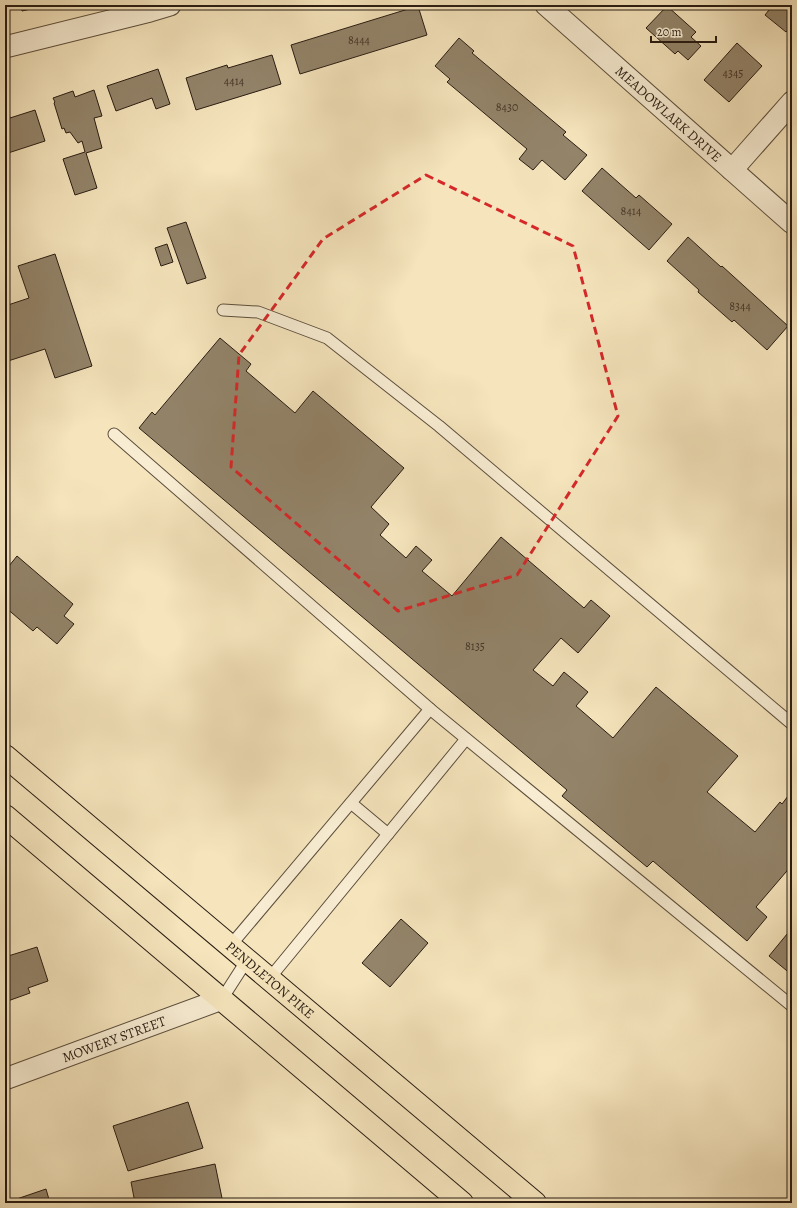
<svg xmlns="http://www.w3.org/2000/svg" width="797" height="1208" font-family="Alegreya,serif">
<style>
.building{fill:#93846a;stroke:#291c12}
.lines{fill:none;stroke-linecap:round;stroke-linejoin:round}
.service-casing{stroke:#5c4e3c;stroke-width:13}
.minor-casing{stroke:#5c4e3c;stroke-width:23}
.primary-casing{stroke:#291c12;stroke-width:24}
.service{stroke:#f8edd3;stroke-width:11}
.minor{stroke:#f8edd3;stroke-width:21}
.primary{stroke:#f5e4bc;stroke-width:22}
.marked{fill:none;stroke:#d62828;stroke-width:3;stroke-dasharray:8 5;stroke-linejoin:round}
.labels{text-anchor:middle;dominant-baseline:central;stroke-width:3;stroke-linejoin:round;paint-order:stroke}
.number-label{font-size:12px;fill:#443628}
.street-label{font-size:14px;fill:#291c12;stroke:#f8edd3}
</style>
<rect width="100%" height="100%" fill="#f5e4bc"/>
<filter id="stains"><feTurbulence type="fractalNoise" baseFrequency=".005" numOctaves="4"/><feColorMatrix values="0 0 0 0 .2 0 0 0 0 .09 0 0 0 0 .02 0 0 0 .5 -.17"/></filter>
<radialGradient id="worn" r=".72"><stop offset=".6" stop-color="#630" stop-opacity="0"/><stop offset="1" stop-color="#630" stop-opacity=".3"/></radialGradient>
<g class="building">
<path d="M21,5H35V8L22,11Z"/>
<path d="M625,5H634L630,10Z"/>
<path d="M773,5H792V25L786,32L765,15Z"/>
<path d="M418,6L427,35L300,74L291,45Z"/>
<path d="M667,6L696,32L691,37L701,46L688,60L678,51L675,54L646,28Z"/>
<path d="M459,38L474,51L472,53L566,132L563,135L587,155L565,180L542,160L533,170L519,159L527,149L447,82L450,79L435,66Z"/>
<path d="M737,43L762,66L729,102L704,80Z"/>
<path d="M272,55L281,84L196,110L186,78L227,65L228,68Z"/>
<path d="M158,69L170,104L156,109L152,98L116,111L107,86Z"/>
<path d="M94,90L102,116L94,118L102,148L86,153L97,188L75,195L63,159L85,152L82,141L78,143L70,132L66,133L64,128L62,129L54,103L55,102L53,98L73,91L75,97Z"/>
<path d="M8,110L10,118L35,110L45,141L5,154V111Z"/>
<path d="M602,168L636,198L639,195L672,224L649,250L582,191Z"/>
<path d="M186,222L206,278L187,284L167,228Z"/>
<path d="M688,237L721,267L722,266L788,326L767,350L734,320L732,322L698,292L699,290L667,261Z"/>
<path d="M167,244L173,262L161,266L155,248Z"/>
<path d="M55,254L92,366L55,378L45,349L5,362V306L29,298L18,266Z"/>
<path d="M220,338L251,364L246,371L295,413L313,391L404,468L371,507L389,524L380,535L406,558L416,546L432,560L422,571L452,596L501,537L584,608L591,600L610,616L578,653L561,638L533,670L553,686L564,672L588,692L576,706L613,738L656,687L738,756L707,792L755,832L780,802L782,804L788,796L792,800V865L756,907L767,917L747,941L653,861L647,867L562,796L567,790L139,428L152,412L155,415Z"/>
<path d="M17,556L73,604L64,616L74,624L57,644L37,627L33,631L5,607V571Z"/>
<path d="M401,919L428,943L390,987L362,963Z"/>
<path d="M792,928V975L769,956Z"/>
<path d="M37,947L48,981L28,988L30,993L5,1002V957Z"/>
<path d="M188,1102L203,1148L128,1171L113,1126Z"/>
<path d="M215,1164L223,1203H135L131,1182Z"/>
<path d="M46,1189L50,1203H5Z"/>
<path d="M324,1199L333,1203H301Z"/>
</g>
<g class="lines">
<defs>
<g id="service">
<path d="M223,310L258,312L327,338L439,426L792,724"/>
<path d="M114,434L430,709"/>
<path d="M351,803L388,834"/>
<path d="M230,946L430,709L792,1006"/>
<path d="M269,979L466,739"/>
<path d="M222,999L247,960"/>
</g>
<g id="minor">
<path id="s1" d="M546,5L792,223"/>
<path d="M5,47L150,11L170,5"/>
<path d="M732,170L792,102"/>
<path id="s2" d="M5,1079L222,999"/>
</g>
<g id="primary">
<path id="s3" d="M5,756L535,1203"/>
<path d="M5,816L462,1203"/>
</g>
</defs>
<use href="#service" class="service-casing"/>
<use href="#minor" class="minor-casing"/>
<use href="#primary" class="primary-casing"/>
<use href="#service" class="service"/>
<use href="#minor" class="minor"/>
<use href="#primary" class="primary"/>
</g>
<path class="marked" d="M426,175L573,246L618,416L517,575L398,611L231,467L239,355L323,239Z"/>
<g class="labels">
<g class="number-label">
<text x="359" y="40">8444</text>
<text x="733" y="73">4345</text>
<text x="234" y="81">4414</text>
<text x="507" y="107">8430</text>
<text x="631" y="211">8414</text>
<text x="740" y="306">8344</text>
<text x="475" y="646">8135</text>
</g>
<g class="street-label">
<text stroke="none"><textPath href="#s1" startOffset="164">MEADOWLARK DRIVE</textPath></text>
<text stroke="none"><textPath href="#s3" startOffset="347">PENDLETON PIKE</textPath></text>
<text stroke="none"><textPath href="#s2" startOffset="116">MOWERY STREET</textPath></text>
</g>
</g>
<rect width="797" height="1208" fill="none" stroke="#f5e4bc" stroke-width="20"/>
<rect x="6" y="6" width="785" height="1196" fill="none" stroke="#291c12" stroke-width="2"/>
<rect x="10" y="10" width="777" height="1188" fill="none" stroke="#291c12"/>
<path d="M651 36v6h65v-6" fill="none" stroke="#291c12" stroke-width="2"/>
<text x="657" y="36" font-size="12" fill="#291c12" stroke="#f8edd3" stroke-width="3" paint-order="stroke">20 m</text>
<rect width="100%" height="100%" filter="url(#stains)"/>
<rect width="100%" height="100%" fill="url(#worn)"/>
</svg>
